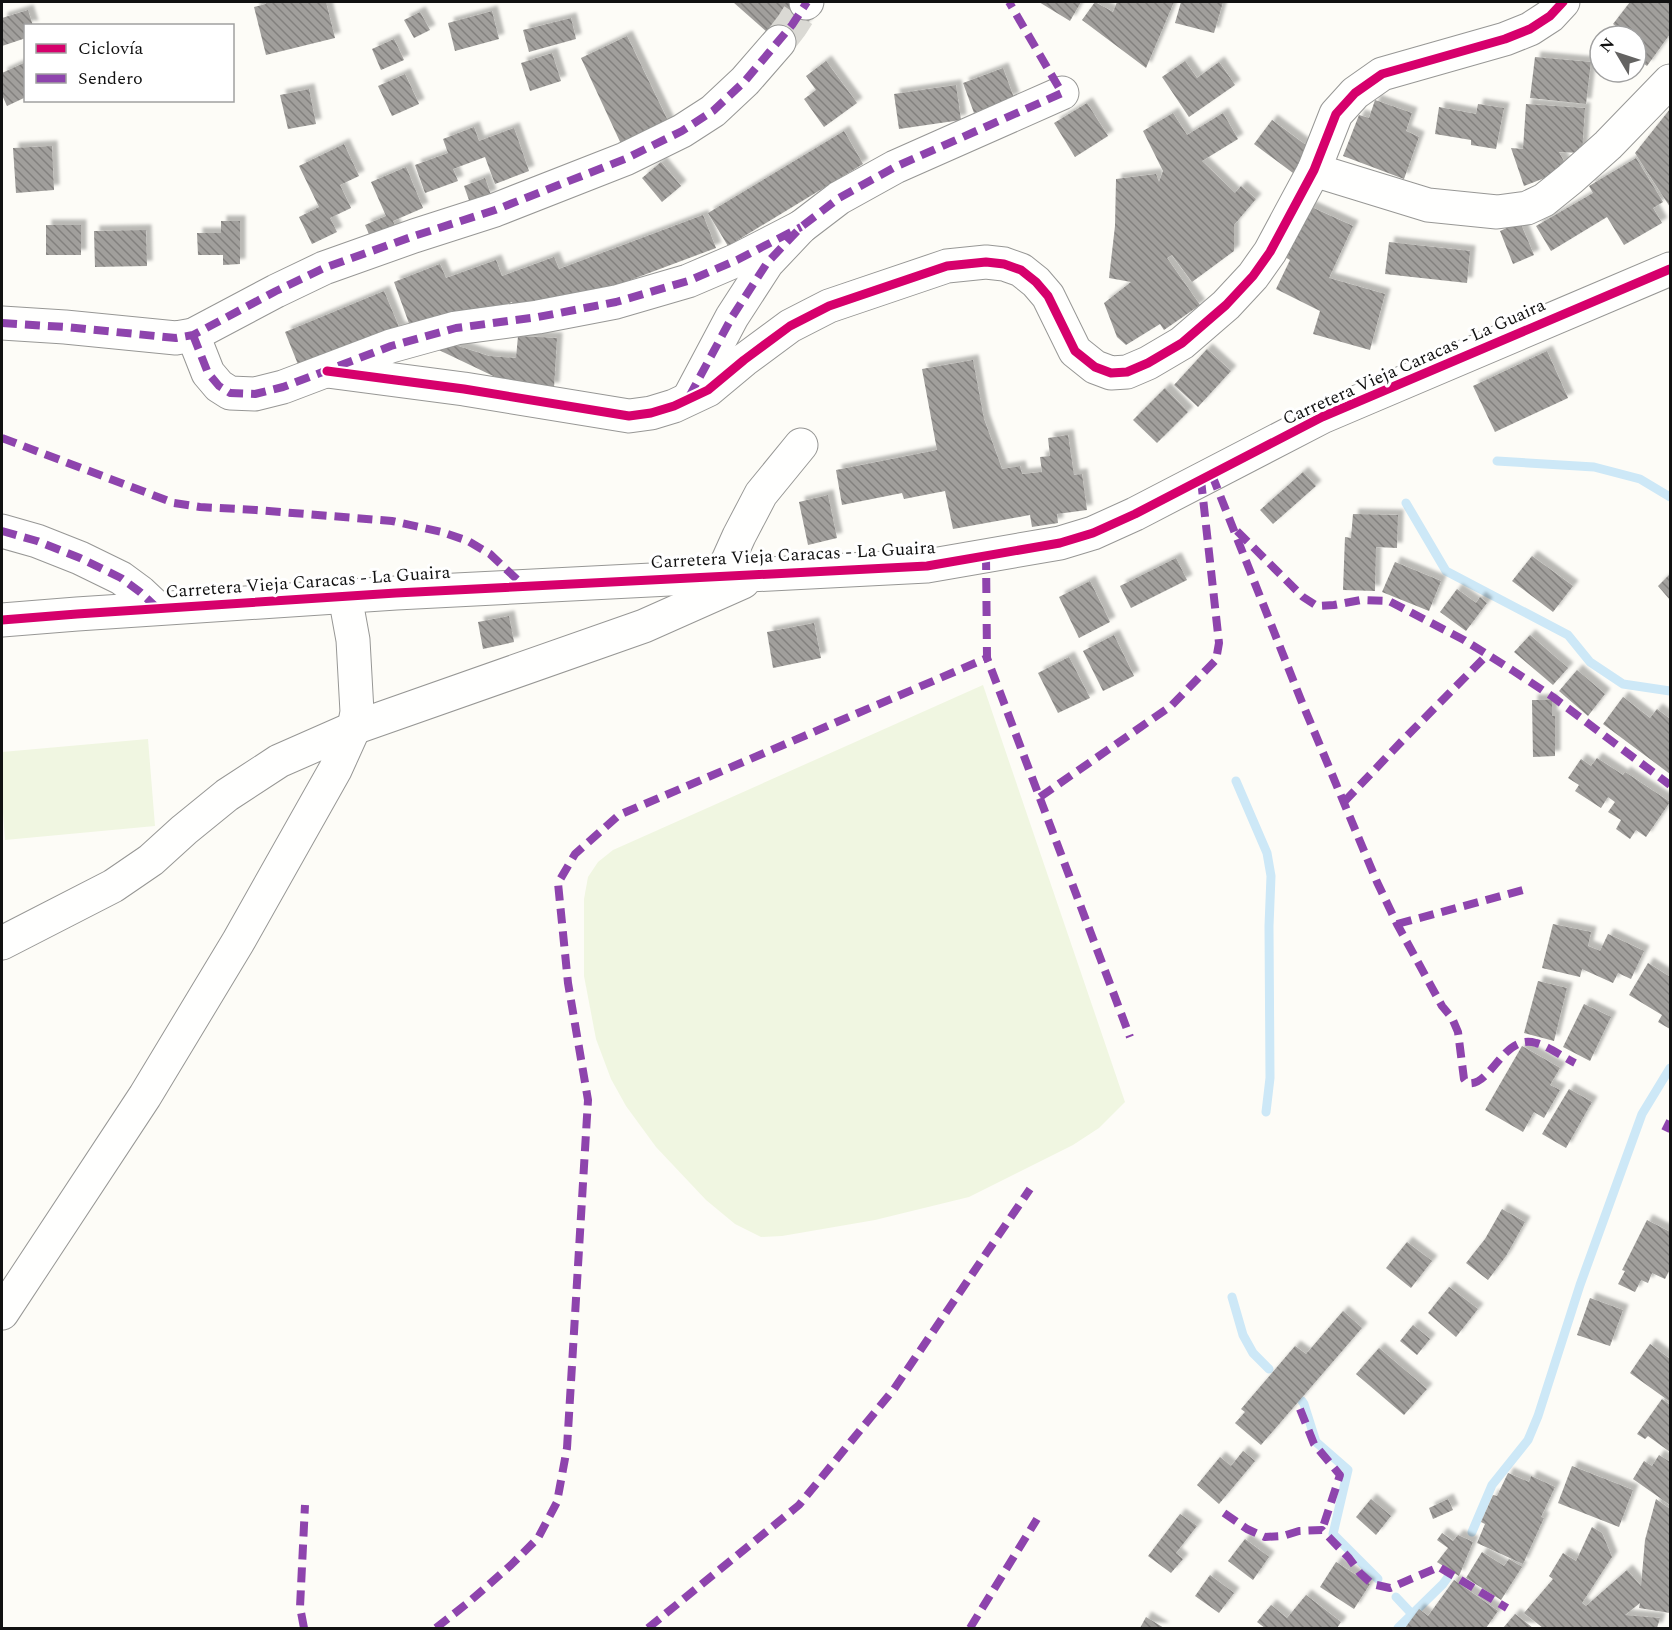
<svg xmlns="http://www.w3.org/2000/svg" width="1672" height="1630" font-family="Spectral,serif">
<style>
.pitch{fill:#f0f6e1}
.lines{fill:none;stroke-linecap:round;stroke-linejoin:round}
.stream{stroke:#cde8f7;stroke-width:9}
.building{fill:url(#building-back-hatch);filter:url(#shadow)}
.minor-tunnel{stroke:#dad9d4;stroke-width:33;stroke-dasharray:33 16;stroke-linecap:butt}
.minor-casing{stroke:#979795;stroke-width:35}
.minor{stroke:#fffffe;stroke-width:33}
.quiet{stroke:#8e44ad;stroke-width:8;stroke-dasharray:15 8;stroke-linecap:butt}
.cycleway-casing{stroke:#fff;stroke-width:13}
.cycleway{stroke:#d6006c;stroke-width:9}
.labels{text-anchor:middle;dominant-baseline:central;stroke-width:6;stroke-linejoin:round;paint-order:stroke}
.street-label{font-size:18px;fill:#111;stroke:#fff}
</style>
<defs>
<pattern id="building-back-hatch" width="6" height="6" patternUnits="userSpaceOnUse" patternTransform="scale(1.5)"><rect width="6" height="6" fill="#a19f9c"/><path d="M-1 5l2 2M0 0l6 6M5-1l2 2" fill="none" stroke="#82807e"/></pattern>
<filter id="shadow"><feDropShadow dx="5.5" dy="-5.5" stdDeviation="1.5" flood-color="#0004"/></filter>
</defs>
<rect width="100%" height="100%" fill="#fdfcf7"/>
<g class="pitch">
<path d="M983,685L1125,1102L1099,1128L1073,1145L969,1197L875,1220L782,1236L761,1237L735,1224L706,1200L656,1147L626,1106L611,1079L596,1039L584,976V899L588,877L598,862L613,850Z"/>
<path d="M148,739L155,826L5,840L2,798V752Z"/>
</g>
<g class="lines">
<g class="stream">
<path d="M1497,461L1594,467L1640,479L1670,497"/>
<path d="M1406,503L1446,571L1568,635L1590,662L1623,684L1670,691"/>
<path d="M1236,781L1267,853L1271,876L1269,926L1270,1078L1266,1112"/>
<path d="M1232,1297L1243,1335L1253,1353L1269,1369"/>
<path d="M1302,1401L1304,1404L1316,1442L1348,1470L1333,1534L1378,1579"/>
<path d="M1472,1532L1492,1485L1528,1440L1538,1416L1580,1285L1642,1114L1670,1068"/>
<path d="M1396,1597L1412,1614"/>
<path d="M1398,1628L1443,1584L1448,1577"/>
</g>
</g>
<g class="building">
<path d="M265,2H326L335,38L266,55L254,7L266,4Z"/>
<path d="M733,2H804L816,13L785,48Z"/>
<path d="M1039,2H1081L1070,21Z"/>
<path d="M1095,2L1113,12L1117,2H1174L1146,68L1082,20Z"/>
<path d="M1181,2H1223L1214,33L1175,23Z"/>
<path d="M1630,2H1670V34L1647,66L1636,58V54L1642,45L1636,41V36H1630L1613,24Z"/>
<path d="M28,10L33,26H26V38L2,46V18Z"/>
<path d="M492,11L499,39L455,51L448,23Z"/>
<path d="M420,12L430,30L414,38L404,20Z"/>
<path d="M571,18L576,39L529,52L523,30Z"/>
<path d="M627,36L669,123L622,146L581,58Z"/>
<path d="M394,39L404,60L381,70L372,49Z"/>
<path d="M552,53L561,81L530,91L521,63Z"/>
<path d="M1535,57L1591,62L1586,104L1530,98Z"/>
<path d="M826,61L857,103L824,127L804,99L816,90L806,76Z"/>
<path d="M1185,61L1197,78L1219,62L1235,85L1189,117L1162,77Z"/>
<path d="M26,62V97L7,106L2,95V73Z"/>
<path d="M1003,68L1014,98L974,113L963,83Z"/>
<path d="M405,74L419,104L392,116L378,86Z"/>
<path d="M956,85L961,120L899,129L894,94Z"/>
<path d="M309,89L316,124L288,129L280,95Z"/>
<path d="M1375,100L1412,113L1406,131L1419,137L1404,179L1343,156L1359,115L1369,118Z"/>
<path d="M1087,103L1108,136L1075,157L1054,123Z"/>
<path d="M1478,104L1504,108L1496,149L1471,145V140L1435,134L1439,107L1476,114Z"/>
<path d="M1526,104L1585,108L1582,153L1559,152L1568,169L1524,186L1511,148L1523,149Z"/>
<path d="M1670,109V207L1635,153Z"/>
<path d="M1173,113L1187,135L1223,113L1238,139L1202,161L1235,193L1241,186L1256,199L1234,225V251L1192,282L1172,255L1167,258L1200,305L1164,330L1160,324L1126,345L1117,337L1104,303L1131,282L1109,278L1115,226L1116,179L1156,174L1159,182L1163,171L1143,131Z"/>
<path d="M1272,120L1311,149L1293,173L1254,144Z"/>
<path d="M474,127L479,141L514,128L529,171L495,184L485,157L453,169L458,181L425,193L415,165L448,153L443,139Z"/>
<path d="M844,131L863,164L728,246L708,213Z"/>
<path d="M344,144L359,176L340,185L351,208L330,218L337,232L312,244L299,217L319,207L299,166Z"/>
<path d="M52,146L54,190L16,193L13,148Z"/>
<path d="M1636,158L1663,202L1653,208L1662,223L1624,245L1607,217L1551,251L1536,226L1593,193L1589,186Z"/>
<path d="M661,162L681,186L662,202L642,178Z"/>
<path d="M406,167L423,208L393,221L397,230L372,241L365,225L386,216L371,182Z"/>
<path d="M485,178L491,195L470,203L464,186Z"/>
<path d="M1309,206L1353,226L1329,278L1385,294L1370,350L1313,334L1320,311L1276,289L1290,260L1285,257Z"/>
<path d="M703,215L716,248L617,285L516,312L512,302L462,321L458,311L411,329L394,282L440,264L446,278L496,260L502,276L554,257L559,269Z"/>
<path d="M221,221H240V264L223,265V255H198L197,233H221Z"/>
<path d="M1520,222L1534,255L1513,264L1500,231Z"/>
<rect x="46" y="225" width="35" height="30"/>
<path d="M146,230L147,266L95,267L94,231Z"/>
<path d="M1389,242L1470,251L1467,283L1385,274Z"/>
<path d="M384,291L399,327L489,356L516,358L518,336L557,338L554,388L514,386L399,331L301,372L285,332Z"/>
<path d="M1207,349L1231,371L1198,407L1174,385Z"/>
<path d="M1547,351L1568,398L1495,432L1473,386Z"/>
<path d="M973,360L984,419L1002,469L1020,466L1022,474L1042,472L1040,457L1050,456L1048,438L1068,435L1074,475L1082,474L1087,510L1057,514L1058,523L1032,527L1030,515L953,529L945,491L904,499L902,493L842,505L836,470L937,450L922,369Z"/>
<path d="M1165,388L1188,412L1157,443L1133,420Z"/>
<path d="M1303,472L1316,486L1273,524L1260,510Z"/>
<path d="M828,495L837,538L808,545L799,502Z"/>
<path d="M1353,514L1398,515L1397,548L1376,547L1375,591L1343,590L1345,537L1351,538Z"/>
<path d="M1532,556L1573,586L1553,612L1512,581Z"/>
<path d="M1176,558L1187,580L1131,608L1120,586Z"/>
<path d="M1395,562L1441,581L1429,611L1382,592Z"/>
<path d="M1670,574V600L1658,586Z"/>
<path d="M1090,581L1110,622L1079,638L1059,597Z"/>
<path d="M1457,589L1476,603L1480,597L1487,603L1466,631L1440,612Z"/>
<path d="M509,616L514,642L483,649L478,622Z"/>
<path d="M814,623L821,658L773,668L767,632Z"/>
<path d="M1114,635L1134,676L1103,691L1083,651Z"/>
<path d="M1530,635L1568,668L1553,685L1514,652Z"/>
<path d="M1069,657L1090,698L1058,713L1038,673Z"/>
<path d="M1577,670L1605,694L1588,716L1559,691Z"/>
<path d="M1623,697L1650,718L1657,709L1670,719V774L1603,724Z"/>
<path d="M1532,700H1552V716H1555V756L1533,757Z"/>
<path d="M1597,758L1623,775L1625,772L1670,802L1646,837L1636,830L1630,839L1616,829L1621,820L1608,812L1615,802L1608,797L1601,808L1575,791L1579,785L1568,778L1581,759L1591,766Z"/>
<path d="M1553,924L1591,932L1588,946L1600,951L1608,934L1644,951L1631,979L1618,973L1613,983L1582,969L1580,977L1542,968Z"/>
<path d="M1648,963L1670,977V1029L1658,1022L1662,1015L1629,995Z"/>
<path d="M1538,981L1567,988L1554,1041L1524,1033Z"/>
<path d="M1584,1004L1611,1017L1590,1061L1563,1047Z"/>
<path d="M1522,1046L1560,1068L1550,1085L1560,1090L1544,1118L1534,1112L1523,1132L1485,1110Z"/>
<path d="M1569,1089L1592,1102L1566,1148L1542,1134Z"/>
<path d="M1502,1209L1525,1222L1506,1256L1488,1280L1466,1263L1485,1239Z"/>
<path d="M1647,1220L1670,1232V1269L1665,1279L1652,1273L1648,1283L1641,1280L1635,1292L1618,1284L1625,1271L1622,1270Z"/>
<path d="M1407,1242L1432,1261L1411,1288L1386,1268Z"/>
<path d="M1449,1287L1478,1309L1456,1337L1428,1313Z"/>
<path d="M1590,1298L1623,1310L1610,1346L1577,1335Z"/>
<path d="M1343,1311L1362,1328L1261,1445L1235,1423L1245,1412L1241,1409L1295,1346L1306,1354Z"/>
<path d="M1413,1325L1430,1339L1417,1355L1400,1341Z"/>
<path d="M1650,1344L1670,1359L1669,1401L1630,1373Z"/>
<path d="M1379,1348L1427,1389L1404,1415L1356,1374Z"/>
<path d="M1662,1399L1670,1405V1452L1648,1436L1645,1439L1637,1434Z"/>
<path d="M1243,1451L1255,1461L1219,1504L1197,1485L1220,1457L1231,1466Z"/>
<path d="M1659,1455L1670,1462V1505L1633,1479L1644,1461L1652,1466Z"/>
<path d="M1572,1466L1633,1490L1619,1527L1558,1503Z"/>
<path d="M1508,1473L1529,1482L1531,1476L1555,1487L1541,1517L1544,1518L1523,1564L1477,1543L1485,1524L1481,1522L1493,1495L1497,1496Z"/>
<path d="M1371,1499L1391,1516L1376,1535L1356,1517Z"/>
<path d="M1448,1499L1453,1510L1433,1519L1429,1508Z"/>
<path d="M1656,1499L1670,1509V1613L1639,1608L1640,1603L1625,1615L1660,1618L1657,1628H1612L1611,1627L1610,1628H1543L1524,1613L1553,1579L1549,1576L1563,1553L1576,1561L1592,1527L1602,1533L1612,1557L1582,1603L1586,1606L1627,1570L1641,1586L1645,1540Z"/>
<path d="M1180,1514L1197,1526L1176,1553L1183,1559L1171,1573L1148,1556Z"/>
<path d="M1442,1533L1453,1541L1458,1535L1473,1542L1459,1576L1437,1562L1448,1548L1437,1540Z"/>
<path d="M1245,1539L1269,1557L1253,1580L1228,1561Z"/>
<path d="M1482,1552L1504,1566L1509,1559L1522,1567L1501,1600L1466,1578Z"/>
<path d="M1336,1562L1370,1584L1354,1609L1320,1587Z"/>
<path d="M1210,1575L1234,1593L1219,1613L1195,1596Z"/>
<path d="M1454,1580L1498,1611L1486,1628H1405L1419,1609L1428,1616Z"/>
<path d="M1306,1595L1341,1622L1337,1628H1265L1257,1622L1271,1605L1287,1618Z"/>
<path d="M1515,1614L1533,1628H1503Z"/>
<path d="M1146,1617L1164,1628H1140Z"/>
</g>
<g class="lines">
<path class="minor-tunnel" d="M779,42L792,25L806,3"/>
<defs>
<g id="minor">
<path d="M806,3L807,2"/>
<path d="M1314,170L1428,205L1497,212L1527,208L1544,200L1570,179L1608,145L1670,81"/>
<path d="M2,323L65,327L176,338L193,335L276,291L324,268L414,236L495,210L625,159L682,131L713,111L745,81L779,42"/>
<path d="M193,335L208,373L219,386L230,393L255,394L283,387L391,346L456,328L538,317L616,302L688,281L737,260L801,227"/>
<path d="M327,371L464,389L629,416L651,413L674,406L708,390L744,360L790,326L829,306L947,266L986,262L1004,264L1021,270L1036,282L1048,296L1075,351L1095,367L1111,373L1127,372L1148,363L1182,343L1226,305L1253,276L1270,252L1314,170L1336,114L1355,93L1382,74L1505,39L1530,29L1550,16L1563,2"/>
<path d="M689,398L732,317L767,263L801,227L839,198L895,167L1062,93"/>
<path d="M2,531L37,541L80,558L121,578L140,592L157,608"/>
<path d="M721,576L739,536L761,494L801,445"/>
<path d="M2,620L77,614L396,593L927,566L1060,543L1093,533L1135,514L1322,417L1670,269"/>
<path d="M2,943L113,886L151,860L184,830L227,795L279,761L354,728L644,626L743,582"/>
<path d="M2,1313L145,1096L238,942L335,770L354,728L357,712L353,640L345,596"/>
</g>
</defs>
<use href="#minor" class="minor-casing"/>
<use href="#minor" class="minor"/>
<g class="quiet">
<path d="M2,323L65,327L176,338L193,335L276,291L324,268L414,236L495,210L625,159L682,131L713,111L745,81L792,25L807,2"/>
<path d="M193,335L208,373L219,386L230,393L255,394L283,387L391,346L456,328L538,317L616,302L688,281L737,260L801,227"/>
<path d="M689,397L732,317L767,263L801,227L839,198L895,167L1062,93L1009,2"/>
<path d="M2,438L174,503L200,507L256,510L392,521L442,532L468,541L490,554L524,586"/>
<path d="M1212,475L1301,700L1377,882L1397,924L1442,1006L1452,1018L1458,1032L1464,1079L1467,1083C1491,1088 1503,1033 1536,1043C1548,1046 1563,1057 1575,1063"/>
<path d="M2,531L37,541L80,558L121,578L140,592L157,608"/>
<path d="M1237,531L1303,597L1317,606L1334,605L1361,600L1389,601L1464,640L1512,670L1553,697L1670,785"/>
<path d="M986,555L987,658L1130,1037"/>
<path d="M1040,797L1171,706L1216,660L1219,643L1201,480"/>
<path d="M1344,802L1402,741L1487,655"/>
<path d="M1397,924L1527,889"/>
<path d="M1665,1131L1670,1121"/>
<path d="M1300,1409L1314,1444L1340,1475L1322,1530"/>
<path d="M1224,1513L1247,1529L1265,1537L1283,1536L1299,1531L1322,1530L1349,1558L1360,1573L1372,1584L1390,1588L1439,1567L1507,1608"/>
<path d="M304,1628L300,1607L305,1505"/>
<path d="M436,1628L469,1602L511,1565L538,1538L557,1502L567,1448L588,1100L568,983L558,883L575,854L619,815L987,658"/>
<path d="M648,1628L799,1505L894,1389L1030,1189"/>
<path d="M970,1628L1037,1519"/>
</g>
<defs>
<g id="cycleway">
<path d="M327,371L464,389L629,416L651,413L674,406L708,390L744,360L790,326L829,306L947,266L986,262L1004,264L1021,270L1036,282L1048,296L1075,351L1095,367L1111,373L1127,372L1148,363L1182,343L1226,305L1253,276L1270,252L1314,170L1336,114L1355,93L1382,74L1505,39L1530,29L1550,16L1563,2"/>
<path d="M2,620L77,614L396,593L927,566L1060,543L1093,533L1135,514L1322,417L1670,269"/>
</g>
</defs>
<use href="#cycleway" class="cycleway-casing"/>
<use href="#cycleway" class="cycleway"/>
</g>
<g class="labels">
<g class="street-label">
<text transform="translate(1414 362) rotate(-24)">Carretera Vieja Caracas - La Guaira</text>
<text transform="translate(793 555) rotate(-3)">Carretera Vieja Caracas - La Guaira</text>
<text transform="translate(308 582) rotate(-4)">Carretera Vieja Caracas - La Guaira</text>
</g>
</g>
<rect width="1672" height="1630" fill="none" stroke="#111111" stroke-width="6"/>
<rect x="24" y="24" width="210" height="78" fill="#ffffff" stroke="#a0a0a0" stroke-width="1.5"/>
<rect x="36" y="44" width="30" height="9" fill="#d6006c" stroke="#a0a0a0" stroke-width="1.5"/>
<text x="78" y="54" font-size="18" fill="#111111">Ciclovía</text>
<rect x="36" y="74" width="30" height="9" fill="#8e44ad" stroke="#a0a0a0" stroke-width="1.5"/>
<text x="78" y="84" font-size="18" fill="#111111">Sendero</text>
<g transform="translate(1618 54) rotate(309)"><circle r="28" fill="#ffffff" stroke="#a0a0a0" stroke-width="1.5"/>
<path d="M0-4.5L10 22L0 15L-10 22Z" fill="#646362"/>
<text y="-9" font-size="16" font-weight="bold" text-anchor="middle" fill="#111111">N</text>
</g>
</svg>
